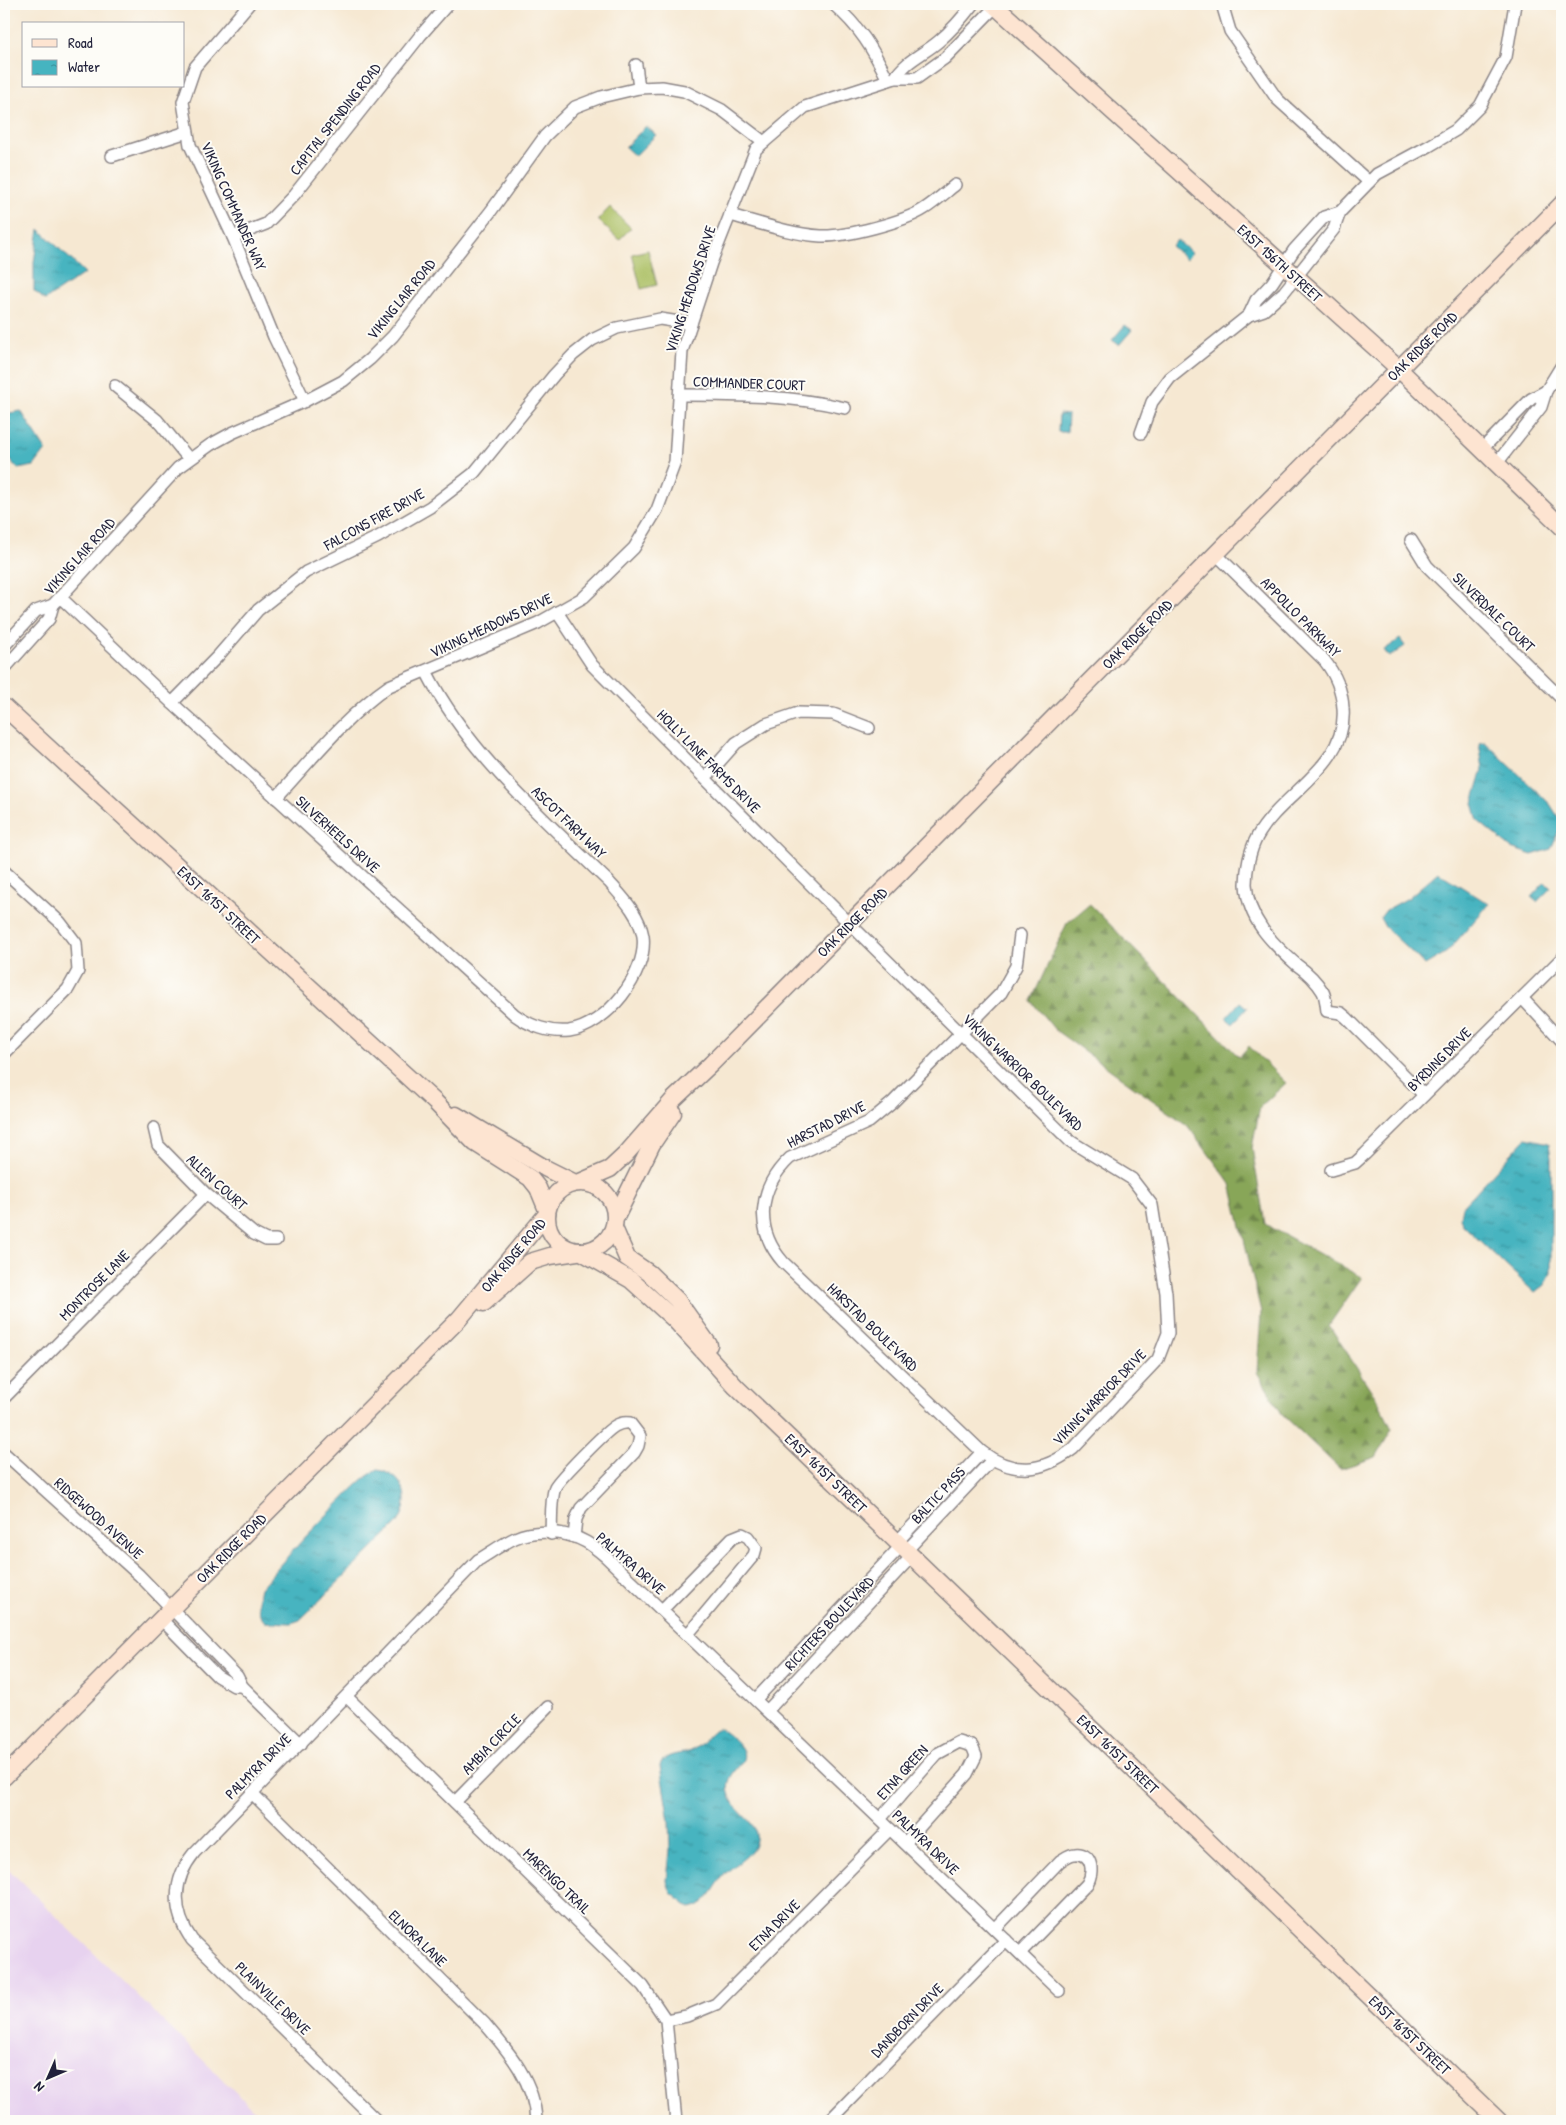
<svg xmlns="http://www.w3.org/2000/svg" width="1566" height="2125" font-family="'Patrick Hand',sans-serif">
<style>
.built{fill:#e7d2ef}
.forest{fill:url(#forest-firs);stroke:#55644a}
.pitch{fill:#abbf63;stroke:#66704f}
.water{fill:url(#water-ripples);stroke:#346b7e}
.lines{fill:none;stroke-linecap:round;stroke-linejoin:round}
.street-casing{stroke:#8c8586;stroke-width:14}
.secondary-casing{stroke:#8c8586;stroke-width:19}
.street{stroke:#fff;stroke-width:11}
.secondary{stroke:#fde4d1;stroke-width:16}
.labels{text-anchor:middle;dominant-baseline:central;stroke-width:4;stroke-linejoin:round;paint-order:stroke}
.street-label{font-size:15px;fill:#22223b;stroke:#fdfcf7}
</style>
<defs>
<pattern id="forest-firs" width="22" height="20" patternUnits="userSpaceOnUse" patternTransform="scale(1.25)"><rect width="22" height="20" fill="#88a659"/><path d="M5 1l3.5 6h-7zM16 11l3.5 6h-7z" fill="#6f874b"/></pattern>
<pattern id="water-ripples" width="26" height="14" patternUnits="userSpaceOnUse" patternTransform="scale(1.25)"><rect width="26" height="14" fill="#46b4c0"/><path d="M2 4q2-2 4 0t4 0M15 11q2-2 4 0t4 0" fill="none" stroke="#3a929d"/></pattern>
</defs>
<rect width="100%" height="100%" fill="#fdfcf7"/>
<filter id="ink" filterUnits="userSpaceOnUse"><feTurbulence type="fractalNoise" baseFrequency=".02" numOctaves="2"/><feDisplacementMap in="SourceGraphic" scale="10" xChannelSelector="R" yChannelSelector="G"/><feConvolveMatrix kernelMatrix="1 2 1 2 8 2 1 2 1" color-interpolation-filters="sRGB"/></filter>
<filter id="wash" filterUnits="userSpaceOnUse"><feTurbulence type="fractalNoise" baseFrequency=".0096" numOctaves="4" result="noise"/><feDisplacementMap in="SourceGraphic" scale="20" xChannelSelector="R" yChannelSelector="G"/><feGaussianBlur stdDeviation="1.12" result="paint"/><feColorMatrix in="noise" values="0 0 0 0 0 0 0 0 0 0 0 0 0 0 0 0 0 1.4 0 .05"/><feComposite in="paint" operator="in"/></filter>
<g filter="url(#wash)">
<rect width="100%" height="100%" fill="#f6e8d2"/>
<path class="built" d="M4,1865L265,2121H4Z"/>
<path class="forest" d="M1090,904L1239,1057L1249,1046L1286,1083L1260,1107L1252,1148L1265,1224L1362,1277L1329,1325L1378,1401L1392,1429L1376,1457L1340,1469L1282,1414L1257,1372L1261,1312L1231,1184L1187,1125L1055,1030L1031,1001L1067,923Z"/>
<g class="pitch">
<path d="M610,207L631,228L619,240L598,220Z"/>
<path d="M648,250L657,285L641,289L632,254Z"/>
</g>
<g class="water">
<path d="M646,126L656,135L635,156L625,147Z"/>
<path d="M39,229L85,273L45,300L34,291V262Z"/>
<path d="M1177,240L1192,253L1186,259L1171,246Z"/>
<path d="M1125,325L1132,330L1119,345L1112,340Z"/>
<path d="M21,411L46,450L34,466L18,469L4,453V414Z"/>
<path d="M1059,414L1068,415L1067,432H1058Z"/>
<path d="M1400,639L1405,646L1389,657L1384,650Z"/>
<path d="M1485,742L1550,804L1562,823L1551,849L1532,855L1511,848L1478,821L1473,803L1483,769L1479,743Z"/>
<path d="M1438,872L1489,904L1447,952L1425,965L1385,927L1380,918L1386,910L1408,898Z"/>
<path d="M1545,882L1551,888L1537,902L1531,897Z"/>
<path d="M1240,1002L1247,1008L1233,1024L1226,1018Z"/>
<path d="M1526,1138L1549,1143L1551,1158V1273L1545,1285L1535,1293L1462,1224L1460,1217L1462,1207Z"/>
<path d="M378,1470C406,1475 412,1502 397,1524L300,1620L291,1623L265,1622C256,1612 257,1600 260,1588C286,1557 313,1528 342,1500C353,1489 364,1476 378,1470Z"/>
<path d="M719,1728C772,1764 722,1763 729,1793C734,1812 750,1817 755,1830C762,1850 738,1862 727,1872C714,1885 710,1905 690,1908L671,1893L667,1881L670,1850L669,1821L660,1766C664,1753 680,1755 690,1751C702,1746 708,1734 719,1728Z"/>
</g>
</g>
<g filter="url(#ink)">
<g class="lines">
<defs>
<g id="street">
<path d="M249,4L195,67L183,102L190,145L233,237L274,337L305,401"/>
<path d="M833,4C860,27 873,49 888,80"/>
<path d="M1222,4L1230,31L1277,99L1369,182"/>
<path d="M636,65L639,88"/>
<path d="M895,78C905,61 924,54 939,41C952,30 963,17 973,4"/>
<path d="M112,156L187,132"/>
<path d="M730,215C760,223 790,234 821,236C845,237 904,222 924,209C935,202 945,193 955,185"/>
<path d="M233,237L266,224L294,195L420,36L448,4"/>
<path d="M1249,315L1256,300L1272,283L1294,250L1324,217L1340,212"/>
<path d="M115,386L157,420L189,459"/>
<path d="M681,395C736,395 790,395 845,408"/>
<path d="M1141,433L1152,402L1170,378L1249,315L1264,310L1284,292L1334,229L1340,212L1377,174L1429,146L1456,130L1480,106L1506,57L1515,4"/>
<path d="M1482,449L1531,399L1546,391"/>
<path d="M1497,463L1541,407L1546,391L1562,365"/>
<path d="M1411,540L1427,566L1562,699"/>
<path d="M1216,554L1324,660C1336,675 1342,690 1343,708C1348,767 1282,792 1257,837C1250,850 1246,869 1246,884C1248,920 1272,943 1297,965C1307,972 1317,982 1323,992C1326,998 1326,1005 1327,1011L1341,1013L1347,1018L1424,1095"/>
<path d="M60,597L172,703L515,1015C530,1026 550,1033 569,1031C606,1026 648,974 643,936C639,914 623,898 609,882C542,817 469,755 426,671"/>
<path d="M557,612L592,665L850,924L1070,1141L1132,1179L1152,1205L1166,1293L1168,1333L1158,1359L1073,1449C1043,1472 1014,1476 982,1452L783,1262C754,1229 758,1188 790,1158L869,1122L892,1103L1001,993L1016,966L1020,935"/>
<path d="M4,646L36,611L53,605"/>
<path d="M4,669L49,619L53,605L178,468L210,445L232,433L305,401L343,381L370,359L393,336L491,211L545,136L575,107L601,97L639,88L662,87L684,91L722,110L764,142"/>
<path d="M172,703L218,656L258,610L306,572L378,537L430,507L474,473L554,375L573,355L592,340L617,328L660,319L691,324"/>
<path d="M705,778L736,743L766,724L798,713L833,714L869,728"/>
<path d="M276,798C310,761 348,714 389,686L538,623L584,597L634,548L657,510L675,462L682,351L711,263L756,149L805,107L895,78H917L945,58L996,6"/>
<path d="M4,871L60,922L76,943L78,971L68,989L4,1054"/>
<path d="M1522,998L1562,1041"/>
<path d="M154,1128L158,1145L206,1194L254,1234L266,1240H276"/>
<path d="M1331,1170L1355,1163L1365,1154L1562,958"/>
<path d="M4,1398L206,1194"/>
<path d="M4,1453L139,1575L237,1676L242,1686L301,1744"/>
<path d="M551,1534C552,1519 550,1502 555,1487C559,1479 606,1431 615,1426C620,1423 624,1422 630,1423L640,1436L638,1446L634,1453L581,1508L576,1519L574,1537"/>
<path d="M897,1542L982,1452"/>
<path d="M906,1551L992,1460"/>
<path d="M662,1610L732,1538L742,1534L748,1537L756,1548L754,1555L688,1634"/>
<path d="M161,1619L217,1676L234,1686H242"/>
<path d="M347,1697L643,1986L666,2020L676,2121"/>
<path d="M756,1699L901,1546"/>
<path d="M767,1711L912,1556"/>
<path d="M252,1793L485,2024C509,2052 535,2082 536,2121"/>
<path d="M455,1802L548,1707"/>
<path d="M880,1819L937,1754L959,1742L972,1746L976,1756L967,1774L905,1843"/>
<path d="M995,1929L1060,1861C1065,1858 1070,1854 1075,1854C1093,1852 1094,1873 1087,1884L1020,1953"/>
<path d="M666,2020L687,2016L716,2004L890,1829"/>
<path d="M377,2121L192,1940C172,1912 172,1880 194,1853L478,1560C490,1553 502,1544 515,1538C535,1529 567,1531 586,1542C593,1546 599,1551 605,1556L1059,1991"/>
<path d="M829,2121L1006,1940"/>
</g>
<g id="secondary">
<path d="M993,4L1399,369L1562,527"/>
<path d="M4,707L435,1102L475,1143L530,1178L538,1188L547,1210"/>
<path d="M456,1115L545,1168L575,1183"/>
<path d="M580,1182L610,1169L625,1155L674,1099L711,1064L1562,204"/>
<circle cx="581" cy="1217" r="34"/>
<path d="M616,1217L652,1144L673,1113"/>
<path d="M614,1228L627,1258L649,1273L677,1300L709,1345"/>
<path d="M580,1251L631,1280L675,1320L736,1387L1499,2121"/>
<path d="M484,1303L530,1262L550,1256L577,1252"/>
<path d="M4,1777L459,1319L547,1214"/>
</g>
</defs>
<use href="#street" class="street-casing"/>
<use href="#secondary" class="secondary-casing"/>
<use href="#street" class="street"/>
<use href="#secondary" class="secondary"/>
</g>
</g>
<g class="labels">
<g class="street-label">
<text transform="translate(335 119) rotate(-52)">CAPITAL SPENDING ROAD</text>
<text transform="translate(234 206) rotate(66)">VIKING COMMANDER WAY</text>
<text transform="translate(1280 263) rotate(42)">EAST 156TH STREET</text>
<text transform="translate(690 289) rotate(-72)">VIKING MEADOWS DRIVE</text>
<text transform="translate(401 299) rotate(-51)">VIKING LAIR ROAD</text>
<text transform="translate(1422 346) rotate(-45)">OAK RIDGE ROAD</text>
<text transform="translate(749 383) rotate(2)">COMMANDER COURT</text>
<text transform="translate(374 519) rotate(-29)">FALCONS FIRE DRIVE</text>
<text transform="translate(79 556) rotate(-48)">VIKING LAIR ROAD</text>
<text transform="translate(1494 612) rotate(44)">SILVERDALE COURT</text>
<text transform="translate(1301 617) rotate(45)">APPOLLO PARKWAY</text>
<text transform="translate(491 625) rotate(-25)">VIKING MEADOWS DRIVE</text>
<text transform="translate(1137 634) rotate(-45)">OAK RIDGE ROAD</text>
<text transform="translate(709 761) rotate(45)">HOLLY LANE FARMS DRIVE</text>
<text transform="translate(569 822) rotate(44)">ASCOT FARM WAY</text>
<text transform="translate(338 834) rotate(42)">SILVERHEELS DRIVE</text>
<text transform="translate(219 905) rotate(43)">EAST 161ST STREET</text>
<text transform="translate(852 922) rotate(-45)">OAK RIDGE ROAD</text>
<text transform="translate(1439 1059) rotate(-45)">BYRDING DRIVE</text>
<text transform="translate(1023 1072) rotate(44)">VIKING WARRIOR BOULEVARD</text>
<text transform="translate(826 1124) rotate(-27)">HARSTAD DRIVE</text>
<text transform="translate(217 1182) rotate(42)">ALLEN COURT</text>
<text transform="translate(513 1255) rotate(-50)">OAK RIDGE ROAD</text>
<text transform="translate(94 1285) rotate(-45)">MONTROSE LANE</text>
<text transform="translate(873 1327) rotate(44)">HARSTAD BOULEVARD</text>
<text transform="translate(1099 1397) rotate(-46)">VIKING WARRIOR DRIVE</text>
<text transform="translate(826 1473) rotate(44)">EAST 161ST STREET</text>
<text transform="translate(938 1495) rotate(-47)">BALTIC PASS</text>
<text transform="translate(99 1518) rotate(42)">RIDGEWOOD AVENUE</text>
<text transform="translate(231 1548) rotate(-45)">OAK RIDGE ROAD</text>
<text transform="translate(631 1563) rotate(41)">PALMYRA DRIVE</text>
<text transform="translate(829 1623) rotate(-47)">RICHTERS BOULEVARD</text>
<text transform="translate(491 1744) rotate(-46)">AMBIA CIRCLE</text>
<text transform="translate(1118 1754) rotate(44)">EAST 161ST STREET</text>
<text transform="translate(258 1766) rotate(-45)">PALMYRA DRIVE</text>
<text transform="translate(902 1772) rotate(-48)">ETNA GREEN</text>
<text transform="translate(926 1842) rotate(44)">PALMYRA DRIVE</text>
<text transform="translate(557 1881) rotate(44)">MARENGO TRAIL</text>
<text transform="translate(774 1925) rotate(-45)">ETNA DRIVE</text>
<text transform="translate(418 1938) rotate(44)">ELNORA LANE</text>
<text transform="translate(273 1998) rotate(44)">PLAINVILLE DRIVE</text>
<text transform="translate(907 2020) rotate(-46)">DANDBORN DRIVE</text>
<text transform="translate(1410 2035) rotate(44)">EAST 161ST STREET</text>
</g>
</g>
<rect width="1566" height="2125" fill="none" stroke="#fdfcf7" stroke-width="20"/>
<rect x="22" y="22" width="162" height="65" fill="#fdfcf7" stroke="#a5a5ac"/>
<rect x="32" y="39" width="25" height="8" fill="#fde4d1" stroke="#a5a5ac"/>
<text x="68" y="48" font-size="15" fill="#22223b">Road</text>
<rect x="32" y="60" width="25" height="15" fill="url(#water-ripples)" stroke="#a5a5ac"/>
<text x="68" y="72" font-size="15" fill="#22223b">Water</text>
<g transform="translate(48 2078) rotate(225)" stroke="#fdfcf7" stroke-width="4" paint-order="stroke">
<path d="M0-4L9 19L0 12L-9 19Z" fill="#22223b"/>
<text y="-8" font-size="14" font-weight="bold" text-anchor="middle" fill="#22223b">N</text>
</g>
</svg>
